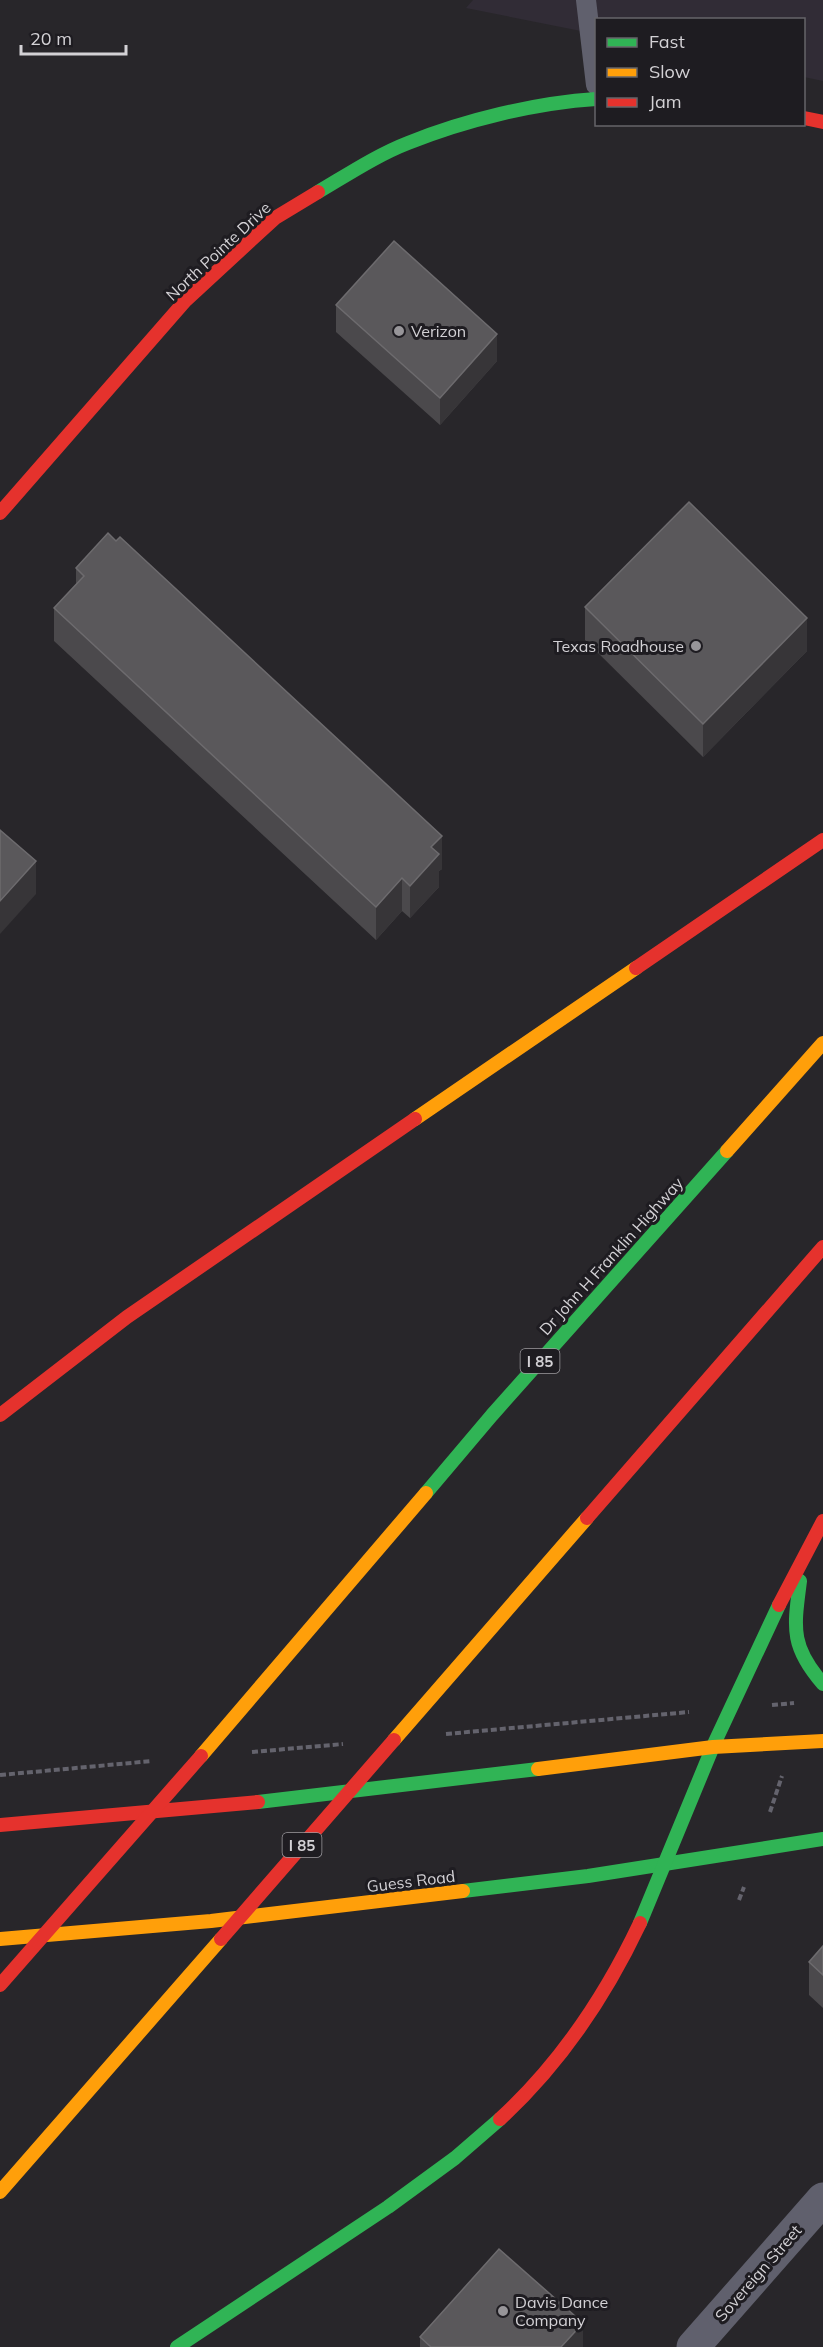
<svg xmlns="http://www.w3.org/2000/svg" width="823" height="2347" font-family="Mulish,sans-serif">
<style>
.built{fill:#312c36}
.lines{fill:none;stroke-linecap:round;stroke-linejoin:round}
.path{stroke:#64636d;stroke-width:4;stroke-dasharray:6 3;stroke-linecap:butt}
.lane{stroke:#60606d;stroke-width:20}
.street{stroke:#60606d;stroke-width:33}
.fast{stroke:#30b455;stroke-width:14}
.slow{stroke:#ff9f0a;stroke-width:14}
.jam{stroke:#e5322d;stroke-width:14}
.wall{fill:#4b494c}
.shaded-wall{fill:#373538}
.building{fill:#5a585b;stroke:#6d6b6e;stroke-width:1.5}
.poi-dot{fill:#979599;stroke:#1e1c21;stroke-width:2}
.labels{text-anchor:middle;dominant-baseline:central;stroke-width:6;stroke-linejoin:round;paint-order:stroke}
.shield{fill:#1e1c21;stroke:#9d9b9f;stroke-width:1.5}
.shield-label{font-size:15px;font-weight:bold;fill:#d3d1d5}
.street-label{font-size:16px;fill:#d3d1d5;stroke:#1e1c21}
.poi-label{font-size:16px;fill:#d3d1d5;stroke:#1e1c21;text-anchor:start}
</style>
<rect width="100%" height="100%" fill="#28262a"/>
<path class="built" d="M473,0H823V81L804,77V20H596V34L466,8Z"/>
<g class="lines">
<g class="path">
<path d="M772,1705L794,1703"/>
<path d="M446,1734L689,1712"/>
<path d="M252,1752L343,1744"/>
<path d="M0,1775L152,1761"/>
<path d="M770,1812L782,1776"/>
<path d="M739,1900L744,1887"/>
</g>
<path class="lane" d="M586,0L596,85"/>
<path class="street" d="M693,2347L823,2199"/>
<g class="fast">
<path d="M318,192C347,175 377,155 408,143C465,120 535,103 596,99"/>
<path d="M426,1493L492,1415L727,1151"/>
<path d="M800,1581C794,1628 790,1646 823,1684"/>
<path d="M258,1802L538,1769"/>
<path d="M463,1891L588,1876L823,1839"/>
<path d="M640,1923L714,1744L779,1605"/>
<path d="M177,2347L388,2207L455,2158L500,2119"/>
</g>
<g class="slow">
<path d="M415,1119L636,968"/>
<path d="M727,1151L823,1043"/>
<path d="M394,1740L587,1518"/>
<path d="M201,1756L426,1493"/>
<path d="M538,1769L713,1747L823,1741"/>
<path d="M0,1939L211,1921L463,1891"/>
<path d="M0,2192L221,1939"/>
</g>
<g class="jam">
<path d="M804,118L823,122"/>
<path d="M0,513L186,300L275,218L318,192"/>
<path d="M636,968L823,840"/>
<path d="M0,1415L127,1317L415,1119"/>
<path d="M587,1518L823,1247"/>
<path d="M779,1605L823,1521"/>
<path d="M0,1825L258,1802"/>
<path d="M221,1939L394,1740"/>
<path d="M0,1985L201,1756"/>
<path d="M500,2119C561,2063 605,1997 640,1923"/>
</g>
</g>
<g class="wall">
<path d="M336,305L497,361L440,425L336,332Z"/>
<path d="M76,568L442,869L439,871V887L410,918L402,911L376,940L54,641V608L76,584Z"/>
<path d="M585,607L807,651L703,757L585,640Z"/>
<path d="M823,1946V2008L809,1995V1962Z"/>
<path d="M420,2337L583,2347H420Z"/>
</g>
<g class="shaded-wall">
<path d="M497,334V361L440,425V398Z"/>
<path d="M807,618V651L703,757V724Z"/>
<path d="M442,836V869L439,871V887L410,918V886L431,847Z"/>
<path d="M36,861V894L0,934V901Z"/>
<path d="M402,878V911L376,940V907Z"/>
<path d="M583,2323V2347H561Z"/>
</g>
<g class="building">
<path d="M394,241L497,334L440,398L336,305Z"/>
<path d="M689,502L807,618L703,724L585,607Z"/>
<path d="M108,533L116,541L120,537L442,836L431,847L439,854L410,886L402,878L376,907L54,608L84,576L76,568Z"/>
<path d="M0,830L36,861L0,901Z"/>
<path d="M823,1946V1975L809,1962Z"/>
<path d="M499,2249L583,2323L561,2347H431L420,2337Z"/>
</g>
<g class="poi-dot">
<circle cx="399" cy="331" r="6"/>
<circle cx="696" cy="646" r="6"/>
<circle cx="503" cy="2311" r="6"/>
</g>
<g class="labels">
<g class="shield">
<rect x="520.5" y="1349" width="39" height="24" rx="4.5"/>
<rect x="282.5" y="1833" width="39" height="24" rx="4.5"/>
</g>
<g class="shield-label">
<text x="540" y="1361">I 85</text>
<text x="302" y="1845">I 85</text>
</g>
<g class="street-label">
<text transform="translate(218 251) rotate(-43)">North Pointe Drive</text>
<text transform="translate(611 1256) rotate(-48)">Dr John H Franklin Highway</text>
<text transform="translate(411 1881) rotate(-7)">Guess Road</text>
<text transform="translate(758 2273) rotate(-49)">Sovereign Street</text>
</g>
<g class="poi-label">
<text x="411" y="331">Verizon</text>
<text x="684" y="646" text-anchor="end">Texas Roadhouse</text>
<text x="515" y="2302">Davis Dance<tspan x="515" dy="18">Company</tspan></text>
</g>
</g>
<rect x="595" y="18" width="210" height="108" fill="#1e1c21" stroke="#666469" stroke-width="1.5"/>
<rect x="607" y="38" width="30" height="9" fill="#30b455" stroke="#666469" stroke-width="1.5"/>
<text x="649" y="48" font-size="18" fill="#d3d1d5">Fast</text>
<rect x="607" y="68" width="30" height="9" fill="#ff9f0a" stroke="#666469" stroke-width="1.5"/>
<text x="649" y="78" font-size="18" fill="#d3d1d5">Slow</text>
<rect x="607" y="98" width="30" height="9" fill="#e5322d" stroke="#666469" stroke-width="1.5"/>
<text x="649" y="108" font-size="18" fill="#d3d1d5">Jam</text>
<path d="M21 45v9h105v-9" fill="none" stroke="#d3d1d5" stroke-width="3"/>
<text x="30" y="45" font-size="18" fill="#d3d1d5" stroke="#1e1c21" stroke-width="4.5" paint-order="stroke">20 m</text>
</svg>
